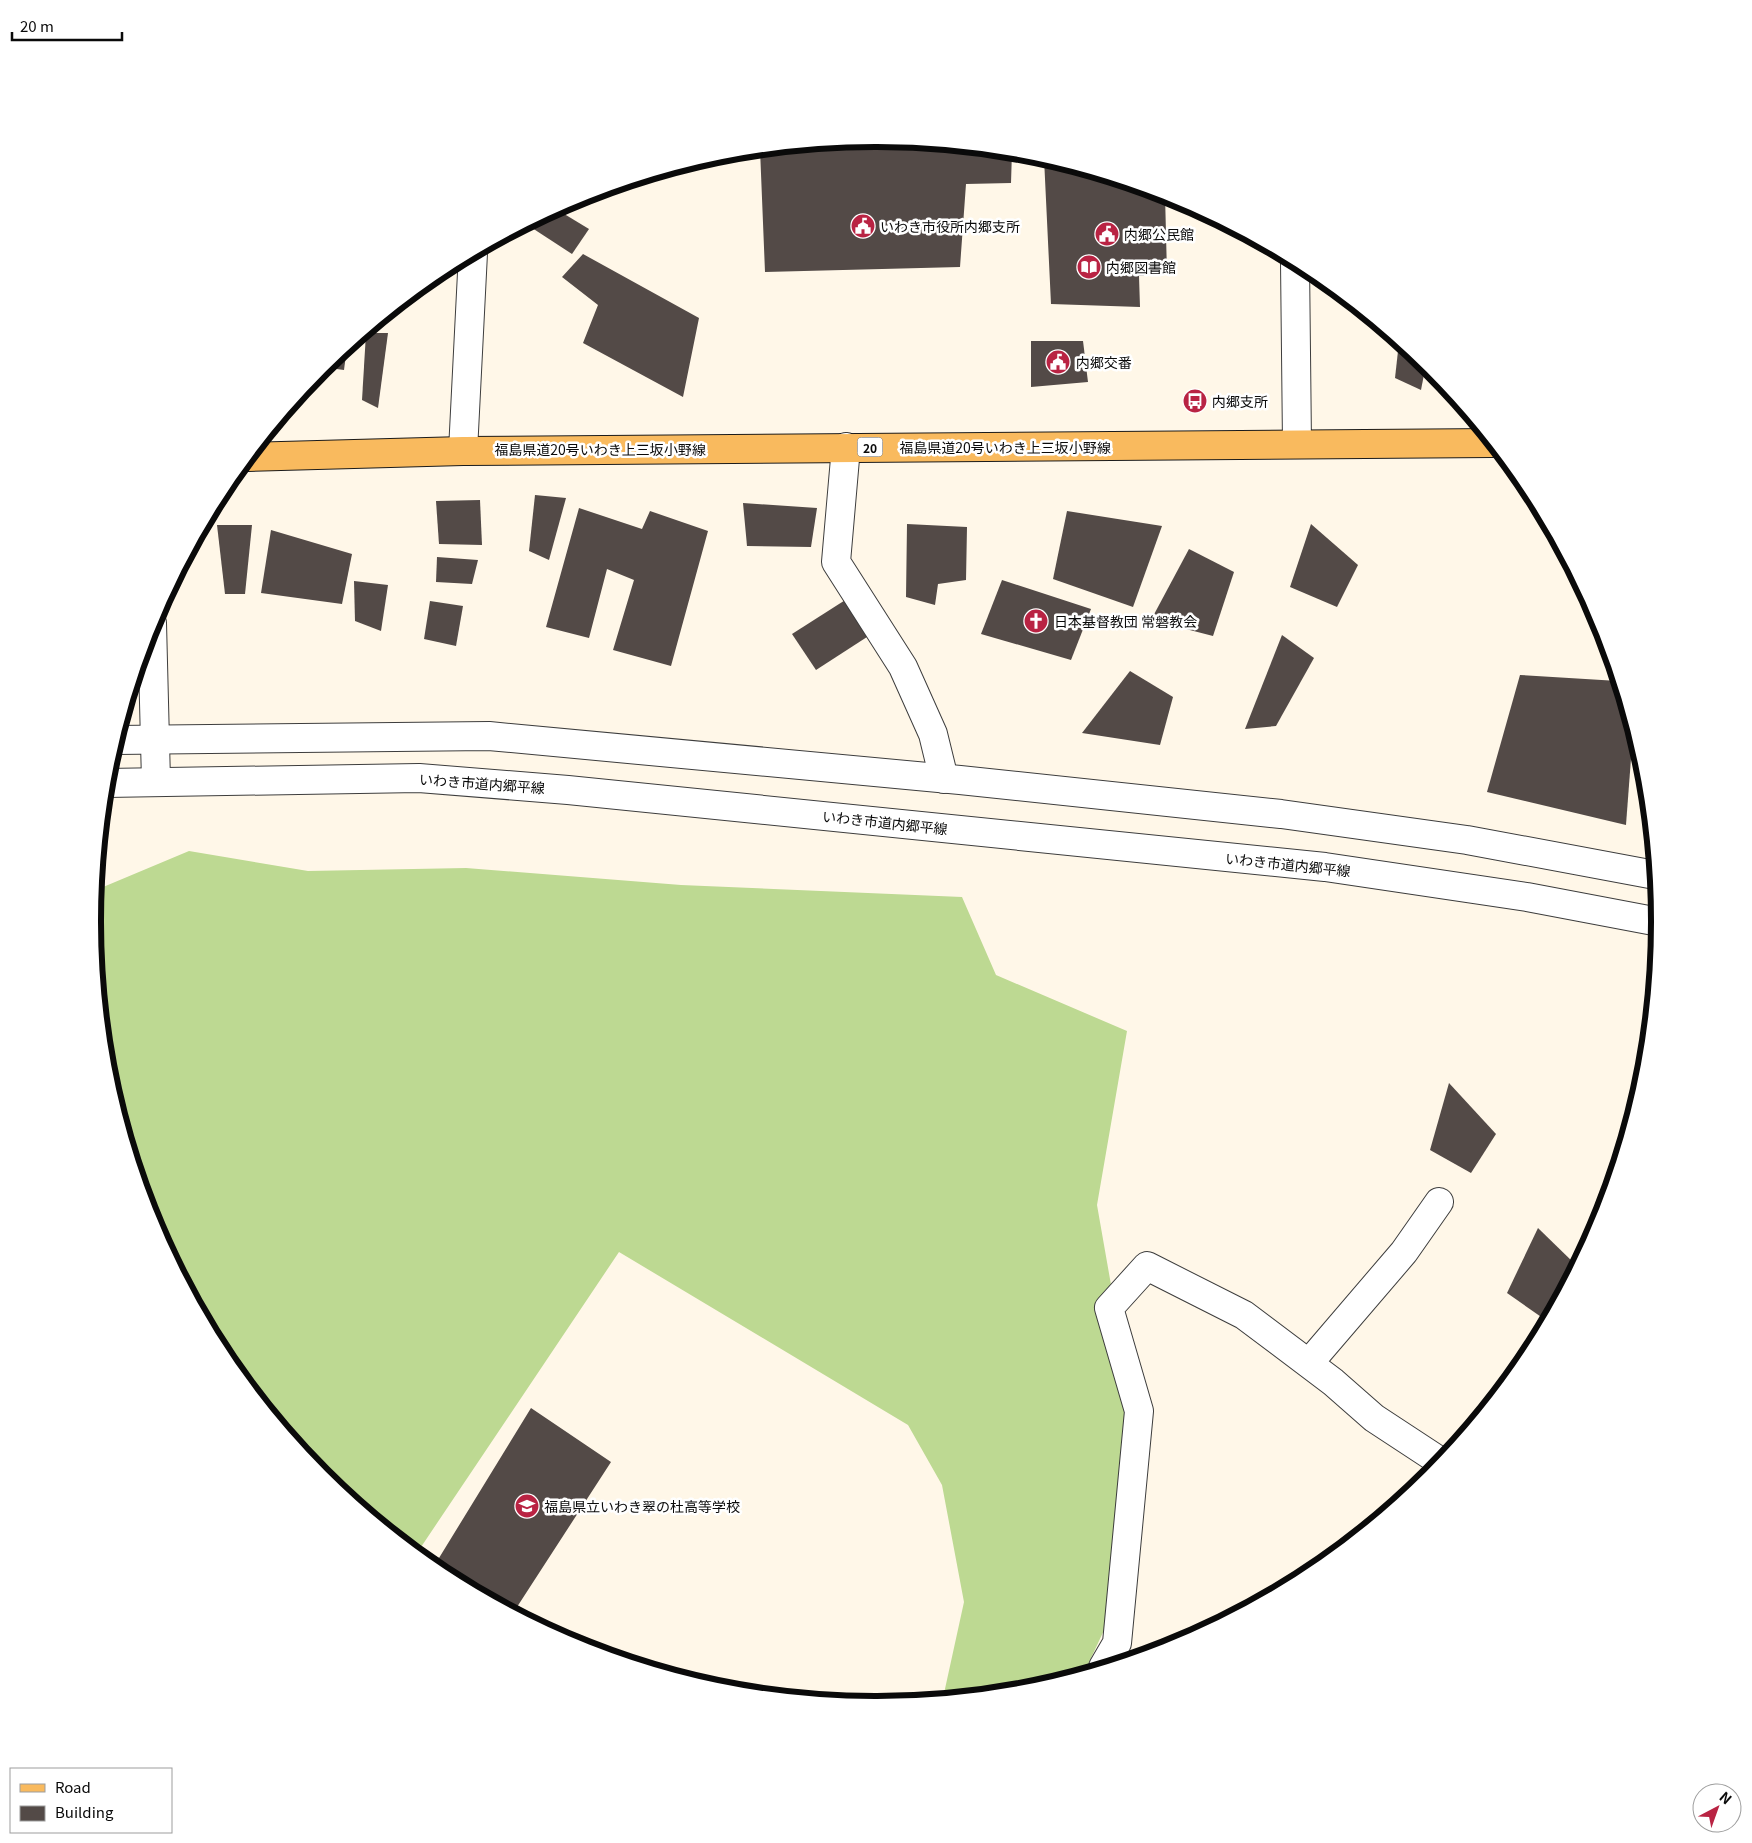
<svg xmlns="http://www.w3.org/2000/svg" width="1752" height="1843" font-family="Georgia,'Noto Sans JP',serif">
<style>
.forest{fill:#bdd992}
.building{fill:#534a47}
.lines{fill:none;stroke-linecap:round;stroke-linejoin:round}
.minor-casing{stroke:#3d3d3d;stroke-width:30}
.major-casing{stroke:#1b1b1b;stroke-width:30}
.minor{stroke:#fff;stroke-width:28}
.major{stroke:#f9ba5e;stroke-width:28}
.labels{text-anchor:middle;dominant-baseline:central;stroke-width:5;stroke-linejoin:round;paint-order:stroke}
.shield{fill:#fff;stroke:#545454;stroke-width:1}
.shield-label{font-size:12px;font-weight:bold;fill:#0a0a0a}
.poi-label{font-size:14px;fill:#0a0a0a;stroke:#fff;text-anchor:start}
.street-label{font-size:14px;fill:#0a0a0a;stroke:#fff}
.rim{fill:none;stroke:#0a0a0a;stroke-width:6}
</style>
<rect width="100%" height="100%" fill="#fff7e8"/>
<path class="forest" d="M189,851L308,871L466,868L681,885L962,897L996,975L1127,1031L1097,1205L1130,1393L1113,1611L1084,1673L1029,1690L943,1698L964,1602L942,1485L908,1425L619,1252L417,1553L322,1475L224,1357L152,1221L108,1074L93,921L96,890Z"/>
<g class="building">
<path d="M876,138L1012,151L1011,183L966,184L960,267L765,272L760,149Z"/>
<path d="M1044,158L1165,194L1167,274L1139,276L1140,307L1051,304Z"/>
<path d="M556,209L589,229L572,254L526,224Z"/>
<path d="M583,254L699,318L683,397L583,343L598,305L562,277Z"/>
<path d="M366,333H388L378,408L362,400Z"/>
<path d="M1031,341H1083L1088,382L1031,387Z"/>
<path d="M1399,342L1426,364L1421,390L1395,378Z"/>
<path d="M347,347L344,370L322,367Z"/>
<path d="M535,495L566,498L549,560L529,551Z"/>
<path d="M480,500L482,545L439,544L436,501Z"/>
<path d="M743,503L817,508L811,547L747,546Z"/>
<path d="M579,508L642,529L650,511L708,531L671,666L613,650L634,580L607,569L589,638L546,627Z"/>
<path d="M1067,511L1162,526L1133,607L1053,579Z"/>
<path d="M907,524L967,527L966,580L938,584L935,605L906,597Z"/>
<path d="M1311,524L1358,565L1337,607L1290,587Z"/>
<path d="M217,525H252L245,594H225Z"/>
<path d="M271,530L352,554L342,604L261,593Z"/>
<path d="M1189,549L1234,572L1213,636L1151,620Z"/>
<path d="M437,557L478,560L472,584L436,582Z"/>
<path d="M1002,580L1091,609L1071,660L981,634Z"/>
<path d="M354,581L388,585L381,631L355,621Z"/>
<path d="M850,597L867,637L816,670L792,634Z"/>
<path d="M430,601L463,606L456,646L424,639Z"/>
<path d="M1282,635L1314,658L1276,726L1245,729Z"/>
<path d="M1130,671L1173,697L1160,745L1082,733Z"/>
<path d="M1520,675L1618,681L1633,732L1626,825L1487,792Z"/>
<path d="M1449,1083L1496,1134L1471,1173L1430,1150Z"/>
<path d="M1538,1228L1576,1265L1547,1321L1507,1293Z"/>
<path d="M531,1408L611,1462L517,1607L552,1631L551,1632L440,1573L420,1556L424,1550L439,1558Z"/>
</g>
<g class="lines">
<defs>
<g id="minor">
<path d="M1295,262L1297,444"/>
<path d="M846,447L836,562L903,667L933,734L944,779"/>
<path d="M463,451L473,253"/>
<path d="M152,623L156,781"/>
<path d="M116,740L489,736L960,780L1281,814L1467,840L1655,875"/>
<path d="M106,783L419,778L568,790L1325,867L1527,897L1659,922"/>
<path d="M1309,1363L1404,1252L1439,1202"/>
<path d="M1103,1667L1117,1643L1139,1411L1109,1308L1147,1266L1244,1315L1333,1382L1374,1418L1441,1462"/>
</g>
<path id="major" d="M248,457L463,451L1492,443"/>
</defs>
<use href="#minor" class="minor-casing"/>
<use href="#major" class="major-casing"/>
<use href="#minor" class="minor"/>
<use href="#major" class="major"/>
</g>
<defs>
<symbol id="civic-disc" viewBox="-11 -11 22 22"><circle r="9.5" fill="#b92343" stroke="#fff"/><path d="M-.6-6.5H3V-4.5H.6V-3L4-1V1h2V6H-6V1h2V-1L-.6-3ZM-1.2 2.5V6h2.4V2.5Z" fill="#fff"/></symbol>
<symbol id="library-disc" viewBox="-11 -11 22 22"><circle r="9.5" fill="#b92343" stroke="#fff"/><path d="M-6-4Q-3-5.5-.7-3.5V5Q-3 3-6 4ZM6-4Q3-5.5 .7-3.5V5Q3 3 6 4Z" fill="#fff"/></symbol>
<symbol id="bus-disc" viewBox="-11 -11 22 22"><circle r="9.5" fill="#b92343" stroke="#fff"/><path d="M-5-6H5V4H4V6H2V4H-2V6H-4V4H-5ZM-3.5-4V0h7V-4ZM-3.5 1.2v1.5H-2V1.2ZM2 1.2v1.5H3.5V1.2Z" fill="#fff"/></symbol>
<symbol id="church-disc" viewBox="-11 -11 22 22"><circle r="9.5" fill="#b92343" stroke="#fff"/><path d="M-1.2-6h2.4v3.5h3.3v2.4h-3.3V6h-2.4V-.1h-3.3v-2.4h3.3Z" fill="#fff"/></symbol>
<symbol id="school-disc" viewBox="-11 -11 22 22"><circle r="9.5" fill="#b92343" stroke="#fff"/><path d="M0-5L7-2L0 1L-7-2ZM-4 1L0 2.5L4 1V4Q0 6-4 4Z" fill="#fff"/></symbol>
</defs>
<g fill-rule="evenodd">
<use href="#civic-disc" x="849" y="212" width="28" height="28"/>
<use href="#civic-disc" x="1093" y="220" width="28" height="28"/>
<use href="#library-disc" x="1075" y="253" width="28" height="28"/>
<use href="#civic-disc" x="1044" y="348" width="28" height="28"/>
<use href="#bus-disc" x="1181" y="387" width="28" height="28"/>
<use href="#church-disc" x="1022" y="607" width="28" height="28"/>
<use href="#school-disc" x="513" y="1492" width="28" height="28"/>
</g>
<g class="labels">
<rect class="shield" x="857.5" y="437.5" width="25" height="19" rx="4"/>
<g class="shield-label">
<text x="870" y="447">20</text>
</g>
<g class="poi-label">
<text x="880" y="226">いわき市役所内郷支所</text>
<text x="1124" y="234">内郷公民館</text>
<text x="1106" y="267">内郷図書館</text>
<text x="1076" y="362">内郷交番</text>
<text x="1212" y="401">内郷支所</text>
<text x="1054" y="621">日本基督教団 常磐教会</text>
<text x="544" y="1506">福島県立いわき翠の杜高等学校</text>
</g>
<g class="street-label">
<text x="1005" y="447">福島県道20号いわき上三坂小野線</text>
<text x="600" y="449">福島県道20号いわき上三坂小野線</text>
<text transform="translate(482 783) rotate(4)">いわき市道内郷平線</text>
<text transform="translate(885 822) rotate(6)">いわき市道内郷平線</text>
<text transform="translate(1288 864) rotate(6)">いわき市道内郷平線</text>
</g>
</g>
<path d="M0 0H1752V1843H0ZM875 147H877A774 774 0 0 1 1651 921V922A774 774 0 0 1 877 1696H875A774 774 0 0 1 101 922V921A774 774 0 0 1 875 147Z" fill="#fff" fill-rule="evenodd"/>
<path class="rim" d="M875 147H877A774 774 0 0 1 1651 921V922A774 774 0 0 1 877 1696H875A774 774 0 0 1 101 922V921A774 774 0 0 1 875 147Z"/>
<rect x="10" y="1768" width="162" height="65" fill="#ffffff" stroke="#9d9d9d"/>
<rect x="20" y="1784" width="25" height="8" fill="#f9ba5e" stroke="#9d9d9d"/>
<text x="55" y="1793" font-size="15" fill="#0a0a0a">Road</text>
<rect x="20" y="1806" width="25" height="15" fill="#534a47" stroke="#9d9d9d"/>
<text x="55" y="1818" font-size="15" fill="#0a0a0a">Building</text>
<g transform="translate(1717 1808) rotate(41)"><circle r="24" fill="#ffffff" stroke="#9d9d9d"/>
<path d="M0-4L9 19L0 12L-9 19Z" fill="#b92343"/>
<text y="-8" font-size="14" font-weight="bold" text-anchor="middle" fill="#0a0a0a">N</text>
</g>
<path d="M12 32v8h110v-8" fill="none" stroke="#0a0a0a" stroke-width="2.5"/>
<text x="20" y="32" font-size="15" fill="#0a0a0a" stroke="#ffffff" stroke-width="4" paint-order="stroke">20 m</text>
</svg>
